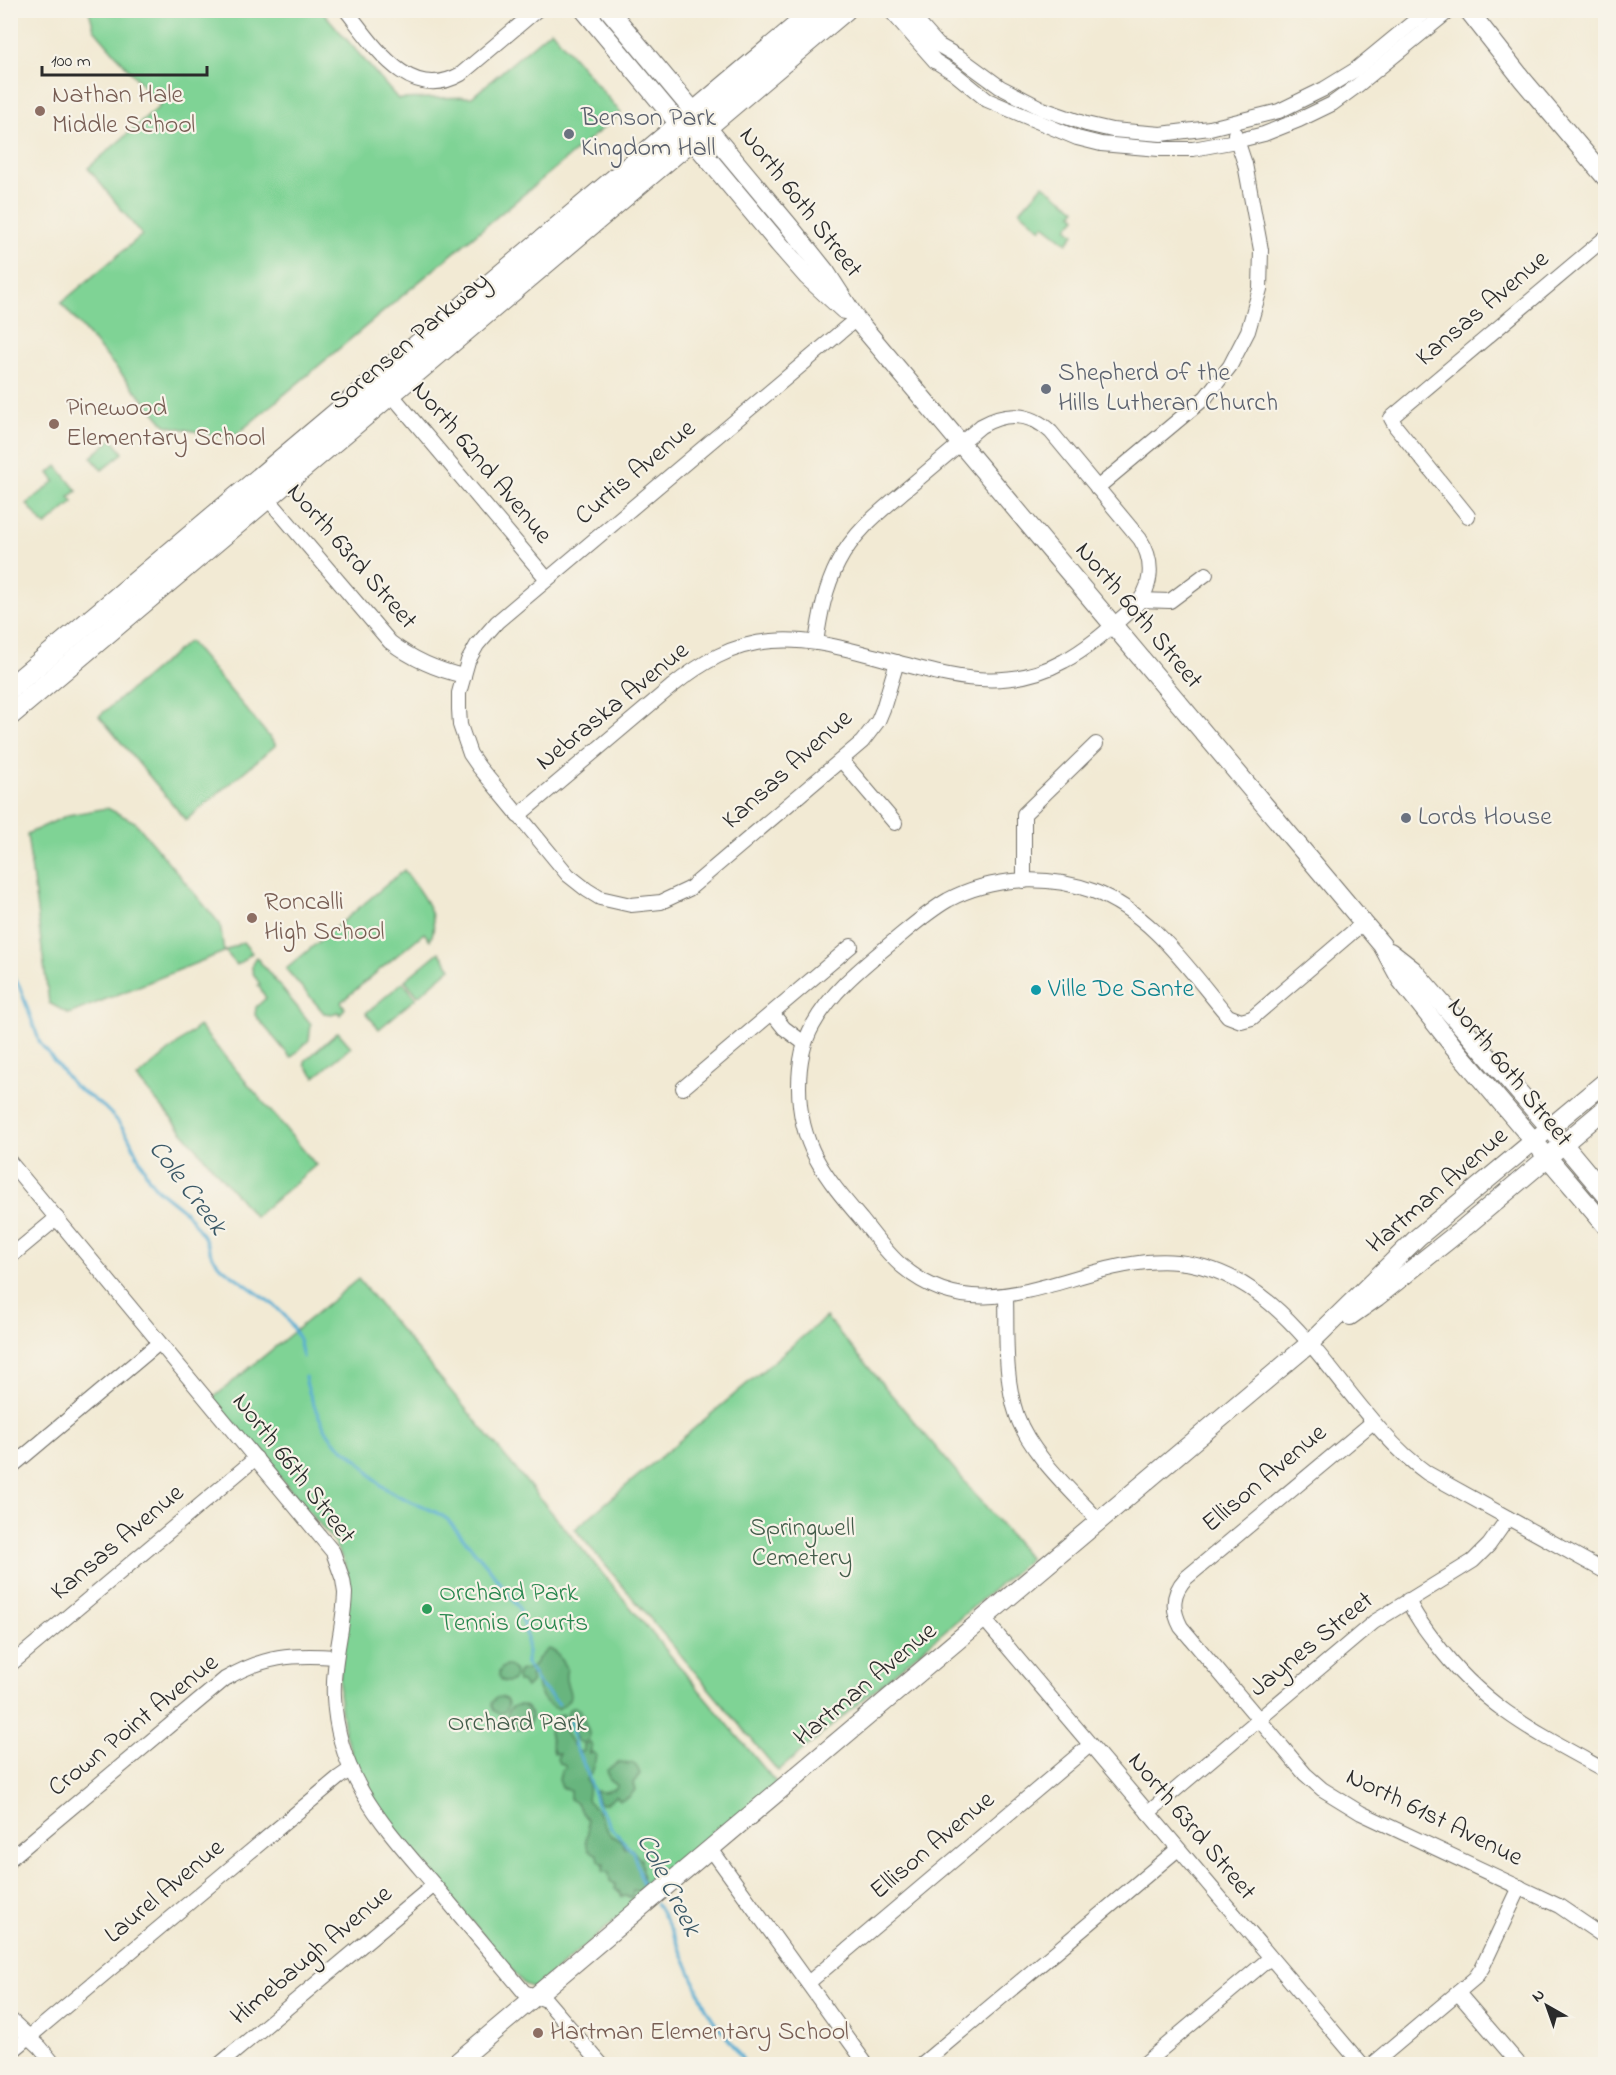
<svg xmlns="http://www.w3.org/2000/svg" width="1616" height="2075" font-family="'Indie Flower',sans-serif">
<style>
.green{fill:#7fd395;stroke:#557f60;stroke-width:1.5}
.forest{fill:#67b57e;stroke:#497054;stroke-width:1.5}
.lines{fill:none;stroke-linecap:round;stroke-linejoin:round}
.stream{stroke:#56add3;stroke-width:3}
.street-casing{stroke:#716e66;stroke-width:16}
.secondary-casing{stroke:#716e66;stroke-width:20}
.primary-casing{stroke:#716e66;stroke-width:23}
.street{stroke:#fff;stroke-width:14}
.secondary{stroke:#fff;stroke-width:18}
.primary{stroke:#fff;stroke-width:21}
.education-dot{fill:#8d6e63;stroke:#f7f3e8;stroke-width:2}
.worship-dot{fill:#6b7280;stroke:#f7f3e8;stroke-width:2}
.culture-dot{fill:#0f9aa8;stroke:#f7f3e8;stroke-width:2}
.leisure-dot{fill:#2e9e5b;stroke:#f7f3e8;stroke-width:2}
.labels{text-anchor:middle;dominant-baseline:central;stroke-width:4.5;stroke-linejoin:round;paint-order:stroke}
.education-label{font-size:26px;fill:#785e54;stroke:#f7f3e8;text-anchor:start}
.worship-label{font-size:26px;fill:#5b616d;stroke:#f7f3e8;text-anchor:start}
.street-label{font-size:26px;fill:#2b2b2b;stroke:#f7f3e8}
.culture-label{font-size:26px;fill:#0d838f;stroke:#f7f3e8;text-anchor:start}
.park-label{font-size:26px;fill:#445d4b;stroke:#f7f3e8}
.leisure-label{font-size:26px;fill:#27864d;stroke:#f7f3e8;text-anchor:start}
.water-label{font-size:27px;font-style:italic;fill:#3a5866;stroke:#f7f3e8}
</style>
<rect width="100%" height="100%" fill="#f7f3e8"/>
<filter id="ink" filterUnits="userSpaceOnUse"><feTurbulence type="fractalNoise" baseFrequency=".0167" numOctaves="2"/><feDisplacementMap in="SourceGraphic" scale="12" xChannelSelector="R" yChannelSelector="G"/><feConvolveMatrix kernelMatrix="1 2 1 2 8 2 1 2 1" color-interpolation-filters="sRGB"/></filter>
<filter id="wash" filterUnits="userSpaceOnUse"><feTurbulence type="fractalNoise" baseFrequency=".008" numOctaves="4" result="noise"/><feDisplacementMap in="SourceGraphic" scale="24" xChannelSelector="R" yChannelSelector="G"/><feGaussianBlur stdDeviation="1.35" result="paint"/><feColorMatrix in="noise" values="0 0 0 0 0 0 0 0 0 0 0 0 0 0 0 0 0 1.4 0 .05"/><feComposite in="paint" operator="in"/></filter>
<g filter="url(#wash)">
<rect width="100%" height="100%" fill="#f2ead4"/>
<g class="green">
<path d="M89,11H322L398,99L472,97L551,30L621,113L231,439L165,425L61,303L142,235L88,168L160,106L94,29Z"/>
<path d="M1043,185L1076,209L1072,213L1076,218L1067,228L1074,234L1067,243L1044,225L1041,229L1020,211Z"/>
<path d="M112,439L123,453L102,470L91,457Z"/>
<path d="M57,466L77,491L69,497L73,502L45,526L27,504L55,481L49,473Z"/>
<path d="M189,641L276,745L186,820L99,716Z"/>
<path d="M107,808L135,822L220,924L224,952L69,1014L49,1003L27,834L68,815Z"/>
<path d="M404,870C417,889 443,916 430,940L424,933L341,1002L345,1008L340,1015L338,1012L332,1014L324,1013L286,969Z"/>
<path d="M243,942L252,953L237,965L225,951Z"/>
<path d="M439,952L451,968L418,996L405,980Z"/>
<path d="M256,957L311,1024L309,1040L291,1058L255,1015L256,1007L266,998L258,985L260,984C253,975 248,967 256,957Z"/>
<path d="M403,982L416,998L379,1029L366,1013Z"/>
<path d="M199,1026L316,1165L255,1217L137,1078Z"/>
<path d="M338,1032L351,1047L315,1077L305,1065V1061Z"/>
<path d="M358,1279L778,1785L534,1988L524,1984L383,1816L356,1768L344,1731L339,1693L347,1570L343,1560L332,1539L213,1398Z"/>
<path d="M826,1317L1030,1559L778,1771L575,1529Z"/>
</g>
<g class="forest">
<path d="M548,1649L555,1651L567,1669C560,1688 583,1694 558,1709C547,1707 538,1694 537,1683C536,1680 536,1677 535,1674L530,1675L532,1682L526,1688L522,1682H518L517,1677L519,1671L532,1668L538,1659Z"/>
<circle cx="507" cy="1674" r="8"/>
<circle cx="500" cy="1705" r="8"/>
<circle cx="519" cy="1717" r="12"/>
<path d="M575,1707L581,1711L589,1733V1739L584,1743L579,1742L576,1739L567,1715L569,1709Z"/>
<path d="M563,1714L567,1724L565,1732L573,1745L580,1752L584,1751V1745L590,1742L592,1745L589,1755L592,1752L596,1755C594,1766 595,1771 586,1779L589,1785L587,1800L596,1809L610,1835L622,1842L625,1848L632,1849L637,1856L641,1858L643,1881L647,1887L642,1889L640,1892L633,1890L632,1898L626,1896L622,1897L620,1892L615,1889V1884L610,1881L609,1873L603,1871L604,1864L599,1861L598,1855L588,1850L586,1840L588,1832L587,1820L578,1805L570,1799V1791L562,1787L559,1780L561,1771L566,1767L564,1764L559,1763L557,1759L559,1754L554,1753L549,1732L554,1718Z"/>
<path d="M620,1762L628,1764L633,1763L637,1767L640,1774L633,1783L635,1790L629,1797L620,1800L616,1796L607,1803L601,1804L598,1801L595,1791L604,1792L616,1788L617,1785C607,1779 610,1782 607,1770Z"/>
</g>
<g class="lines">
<g class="stream">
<path d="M10,974L19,985L40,1043L49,1054L73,1085L104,1107L116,1119L128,1136L149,1179L157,1189L187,1213L204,1237L212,1256L220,1266L274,1305L286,1317L299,1339L303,1357"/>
<path d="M305,1377C308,1394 322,1427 333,1440C341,1448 351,1454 359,1461C368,1470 374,1481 385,1488C404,1502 428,1505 447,1519L489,1568L519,1608L527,1637V1664L538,1683L559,1704"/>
<path d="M570,1718L575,1746L587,1772L597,1804L612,1829L633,1852L643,1885L649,1893"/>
<path d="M656,1904C677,1936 690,1973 706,2008C716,2028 735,2043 745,2064"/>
</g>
</g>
</g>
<g filter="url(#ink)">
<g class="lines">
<defs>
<g id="street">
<path d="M346,10C374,45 409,104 461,74L537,10"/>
<path d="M890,10L935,61L954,73L987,100L1077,138L1101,144L1159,149H1193L1236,141L1264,134L1299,120L1332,104L1358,85L1450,10"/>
<path d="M907,10L938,45L959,57L1000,87L1043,109L1086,124L1112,130L1161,134L1210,128L1279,111L1324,89L1355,70L1428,10"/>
<path d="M856,319L497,622L477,645L468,661L459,693V709L460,725L470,754L479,767L568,875L587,890L600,898L631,905L661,902L689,889L862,742L878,721L883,709L897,662"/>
<path d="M386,388L547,579"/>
<path d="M1097,488L1206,397L1230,366L1248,331L1260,289L1261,250L1245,164L1235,134"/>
<path d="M264,494L390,642C411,658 437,670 464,676"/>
<path d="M1468,516L1396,427L1391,418L1606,237"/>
<path d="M1140,600L1170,601L1206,574"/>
<path d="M842,761L895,823"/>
<path d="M518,816L671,687C701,663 732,644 772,641C804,638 835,646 866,654C933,671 998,698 1064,661C1089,648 1111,627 1132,609C1153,590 1155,562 1140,539L1051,432C1030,412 1005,412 981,426C957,446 934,466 910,486C883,509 855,530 838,563C825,588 820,615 816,643"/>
<path d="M1024,881V814L1096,744"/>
<path d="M1363,923L1252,1018L1241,1021L1228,1016C1189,970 1152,913 1093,891C1047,874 991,877 948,900C929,911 913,925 896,939C865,965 833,989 813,1025C802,1044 799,1066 799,1087C799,1145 825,1177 861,1219C874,1235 887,1254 903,1267C989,1340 1083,1253 1177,1262C1296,1273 1340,1411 1427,1473L1606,1572"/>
<path d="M772,1013L784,1028L804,1043"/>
<path d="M683,1088L851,946"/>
<path d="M10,1162L333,1552L343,1580L345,1593C344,1628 332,1662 334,1697C338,1780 386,1828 436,1887C465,1922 495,1957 524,1992L546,2000L601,2064"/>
<path d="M10,1257L57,1218"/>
<path d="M1006,1296C1007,1335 1004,1378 1017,1416C1031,1455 1072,1491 1100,1522"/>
<path d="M1373,1422L1186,1578C1172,1593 1171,1608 1181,1627L1305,1774L1322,1789L1361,1813L1559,1906L1606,1938"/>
<path d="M10,1468L159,1343"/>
<path d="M1408,1600C1415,1616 1425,1629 1435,1642C1483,1707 1537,1733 1606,1771"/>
<path d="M984,1619L1361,2064"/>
<path d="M10,1665L256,1458"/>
<path d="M1148,1813L1374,1622L1473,1561L1489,1545L1508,1518"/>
<path d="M711,1849L866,2064"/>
<path d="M10,1859L225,1679C264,1656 292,1654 336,1657"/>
<path d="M808,1983L1090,1745"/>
<path d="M1458,1993L1519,2064"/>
<path d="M10,2019L40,2047L54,2064"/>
<path d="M10,2053L338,1778L351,1769"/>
<path d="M220,2064L434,1885"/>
<path d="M922,2064L1178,1849"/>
<path d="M1144,2064L1270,1958"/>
<path d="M1373,2064L1475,1978L1482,1968L1520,1887"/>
</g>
<g id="secondary">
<path d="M584,10L779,244L807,276L844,310"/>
<path d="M609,10L789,226L825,271L856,319L1382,945L1401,980L1453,1046L1606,1226"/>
<path d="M1468,10L1523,80L1606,178"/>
<path d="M1390,952L1413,970L1550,1128L1606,1195"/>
<path d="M1350,1316L1377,1297L1465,1227L1606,1108"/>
<path d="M455,2064L1309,1344L1418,1237L1606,1081"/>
</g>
<g id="primary">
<path d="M10,688L816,10"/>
<path d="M10,715L845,10"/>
</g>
</defs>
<use href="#street" class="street-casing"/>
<use href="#secondary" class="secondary-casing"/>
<use href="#primary" class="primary-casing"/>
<use href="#street" class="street"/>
<use href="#secondary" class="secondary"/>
<use href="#primary" class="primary"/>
</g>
</g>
<g class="education-dot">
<circle cx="40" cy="111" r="6"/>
<circle cx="54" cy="424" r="6"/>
<circle cx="252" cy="918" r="6"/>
<circle cx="538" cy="2033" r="6"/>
</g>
<g class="worship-dot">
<circle cx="569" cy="134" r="6"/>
<circle cx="1046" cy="389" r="6"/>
<circle cx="1406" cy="818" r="6"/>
</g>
<circle class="culture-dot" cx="1036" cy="990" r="6"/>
<circle class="leisure-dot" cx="427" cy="1609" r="6"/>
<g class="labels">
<g class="education-label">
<text x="52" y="96">Nathan Hale<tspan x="52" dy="30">Middle School</tspan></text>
<text x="66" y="409">Pinewood<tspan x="66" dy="30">Elementary School</tspan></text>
<text x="264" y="903">Roncalli<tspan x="264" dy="30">High School</tspan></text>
<text x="550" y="2033">Hartman Elementary School</text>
</g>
<g class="worship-label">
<text x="581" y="119">Benson Park<tspan x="581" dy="30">Kingdom Hall</tspan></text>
<text x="1058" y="374">Shepherd of the<tspan x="1058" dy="30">Hills Lutheran Church</tspan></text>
<text x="1418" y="818">Lords House</text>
</g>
<g class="street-label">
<text transform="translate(800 203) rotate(52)">North 60th Street</text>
<text transform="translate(1483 309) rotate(-40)">Kansas Avenue</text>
<text transform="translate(410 342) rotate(-40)">Sorensen Parkway</text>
<text transform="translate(481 463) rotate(50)">North 62nd Avenue</text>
<text transform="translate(636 473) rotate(-40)">Curtis Avenue</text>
<text transform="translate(351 557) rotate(49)">North 63rd Street</text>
<text transform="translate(1138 616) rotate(50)">North 60th Street</text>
<text transform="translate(613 707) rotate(-39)">Nebraska Avenue</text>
<text transform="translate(788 770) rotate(-42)">Kansas Avenue</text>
<text transform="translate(1509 1073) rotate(51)">North 60th Street</text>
<text transform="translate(1438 1191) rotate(-41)">Hartman Avenue</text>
<text transform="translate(293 1469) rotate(52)">North 66th Street</text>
<text transform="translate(1265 1479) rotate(-40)">Ellison Avenue</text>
<text transform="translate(118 1543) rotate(-40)">Kansas Avenue</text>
<text transform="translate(1312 1645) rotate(-39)">Jaynes Street</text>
<text transform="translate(866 1685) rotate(-40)">Hartman Avenue</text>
<text transform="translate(134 1726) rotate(-39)">Crown Point Avenue</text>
<text transform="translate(1434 1818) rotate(26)">North 61st Avenue</text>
<text transform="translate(1191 1827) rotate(50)">North 63rd Street</text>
<text transform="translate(933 1846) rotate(-40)">Ellison Avenue</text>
<text transform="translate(165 1892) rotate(-40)">Laurel Avenue</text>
<text transform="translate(312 1956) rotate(-40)">Himebaugh Avenue</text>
</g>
<g class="culture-label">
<text x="1048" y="990">Ville De Sante</text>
</g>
<g class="park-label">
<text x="802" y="1529">Springwell<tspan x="802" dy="30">Cemetery</tspan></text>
<text x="517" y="1724">Orchard Park</text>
</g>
<g class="leisure-label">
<text x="439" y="1594">Orchard Park<tspan x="439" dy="30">Tennis Courts</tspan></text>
</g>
<g class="water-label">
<text transform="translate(187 1188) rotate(53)">Cole Creek</text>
<text transform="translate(668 1885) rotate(63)">Cole Creek</text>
</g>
</g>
<rect width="1616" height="2075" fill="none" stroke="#f7f3e8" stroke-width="36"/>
<g transform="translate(1547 2006) rotate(320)" stroke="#f7f3e8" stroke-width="4.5" paint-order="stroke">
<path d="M0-4.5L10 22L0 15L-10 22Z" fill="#2b2b2b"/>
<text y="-9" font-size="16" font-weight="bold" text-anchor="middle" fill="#2b2b2b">N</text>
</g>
<path d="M42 66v9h165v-9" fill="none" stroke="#2b2b2b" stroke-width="3"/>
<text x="51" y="66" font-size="18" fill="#2b2b2b" stroke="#f7f3e8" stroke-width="4.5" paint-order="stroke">100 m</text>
</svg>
